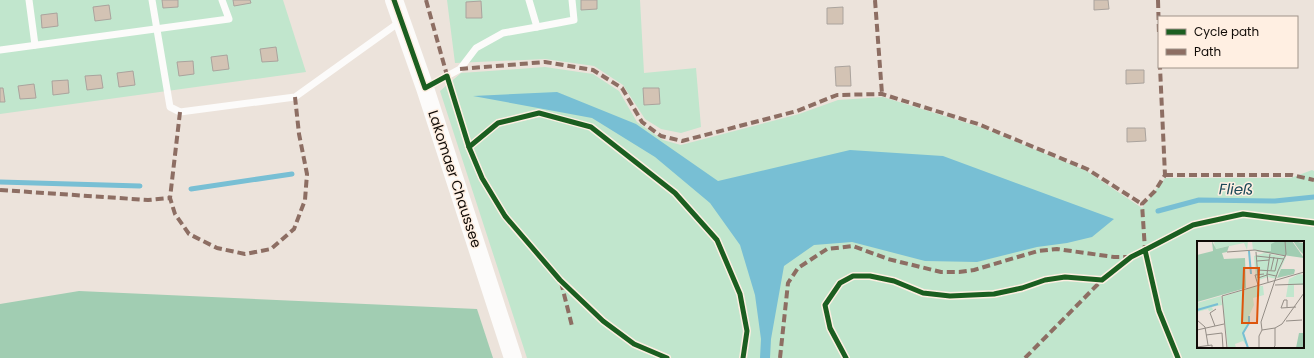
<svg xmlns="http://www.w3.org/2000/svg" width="1314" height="358" font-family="Poppins,sans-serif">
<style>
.green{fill:#c1e6cd;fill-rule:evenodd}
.forest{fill:#a1cdb2}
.water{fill:#78bfd4}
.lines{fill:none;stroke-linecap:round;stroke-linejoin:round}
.stream{stroke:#78bfd4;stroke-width:5}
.building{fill:#d3c3b4;stroke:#aaa39d}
.service{stroke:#fcfbfa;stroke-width:7}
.tertiary{stroke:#fcfbfa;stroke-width:18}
.quiet{stroke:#8d6e63;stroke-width:4;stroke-dasharray:8 4;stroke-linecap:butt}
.cycleway-casing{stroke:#ffefe2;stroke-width:8}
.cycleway{stroke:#1b5e20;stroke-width:5}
.labels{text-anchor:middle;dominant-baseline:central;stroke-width:3;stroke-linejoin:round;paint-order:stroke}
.street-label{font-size:14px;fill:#100b07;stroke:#ffefe2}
.water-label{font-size:15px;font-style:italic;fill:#1c4958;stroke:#ffefe2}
.inset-river{fill:none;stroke:#78bfd4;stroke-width:2}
.inset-road{fill:none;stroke:#948d86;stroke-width:1}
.view{fill:#dd550c;fill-opacity:0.15;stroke:#dd550c;stroke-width:2}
.inset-edge{fill:none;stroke:#100b07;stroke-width:2}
</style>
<rect width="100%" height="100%" fill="#ece3db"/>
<g class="green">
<path d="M0,0H283L306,72L0,114Z"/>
<path d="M447,0H640L644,73L696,68L701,127L681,133L661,129L645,119L623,85L594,66L545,59L455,63Z"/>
<path d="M545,67L593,74L619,91L637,122L663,140L681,145L799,114L838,100L883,97L980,127L1085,170L1142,208L1165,178H1291L1312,170L1314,171V358H527L440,91L461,73ZM1198,242H1303V347H1198Z"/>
</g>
<path class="forest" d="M79,291L477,309L493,358H0V304Z"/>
<path class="water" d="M557,92L636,124L718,181L850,150L943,156L1114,219L1092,237L1067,243L1037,247L977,262L925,261L852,242L814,245L784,266L771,339L770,358H760L761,339L755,295L740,245L710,203L655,157L592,118L473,96Z"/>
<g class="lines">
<g class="stream">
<path d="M0,182L140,186"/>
<path d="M191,189L292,174"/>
<path d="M1158,211L1199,200L1275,201L1314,197"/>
</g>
</g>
<g class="building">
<path d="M162,0H178V7L163,8Z"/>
<path d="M233,0H250L251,3L234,6Z"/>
<path d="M581,0H597V9L581,10Z"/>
<path d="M1094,0H1108L1109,9L1094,10Z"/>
<path d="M481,1L482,18H466V2Z"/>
<path d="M109,5L111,19L95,21L93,7Z"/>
<path d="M843,7V24H827V8Z"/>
<path d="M57,13L58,26L42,28L41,15Z"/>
<path d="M276,47L278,61L262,62L260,49Z"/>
<path d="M227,55L229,69L213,71L211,57Z"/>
<path d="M193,61L194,74L179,76L177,62Z"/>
<path d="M850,66L851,86H836L835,67Z"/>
<path d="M1126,70H1144V83L1126,84Z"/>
<path d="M133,71L135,85L119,87L117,73Z"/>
<path d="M101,75L103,88L87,90L85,76Z"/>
<path d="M68,80L69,93L53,95L52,81Z"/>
<path d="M34,84L36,98L20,99L18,86Z"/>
<path d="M0,88H3L5,102H0Z"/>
<path d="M643,88H659L660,104L644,105Z"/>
<path d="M1127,128H1145L1146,141L1127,142Z"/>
</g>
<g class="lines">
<g class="service">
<path d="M29,0L35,45"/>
<path d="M152,0L170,107L180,112L295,97L401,21"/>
<path d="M537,27L574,20L572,0"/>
<path d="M0,50L229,19L222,0"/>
<path d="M425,88L460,69L476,48L503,33L537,27L529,0"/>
</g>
<path class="tertiary" d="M394,0L425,88L513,358"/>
<g class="quiet">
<path d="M426,0L448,79"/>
<path d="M875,0L882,94"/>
<path d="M1158,0L1159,34"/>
<path d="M460,69L545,62L593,70L622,88L642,122L661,136L682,141L797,111L837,95L882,94L978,124L1087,169L1142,204"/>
<path d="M180,112L170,198L175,214L189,234L217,248L245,254L271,249L294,229L305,200L307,174L299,134L295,97"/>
<path d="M1165,175H1292L1314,180"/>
<path d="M0,190L148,200L170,198"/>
<path d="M1148,249L1145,250L1142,204L1155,191L1165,175L1160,67"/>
<path d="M561,282L572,326"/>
<path d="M780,358L788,283L798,268L827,249L853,246L888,259L941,272H959L974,270L1038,251L1057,249L1114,257H1131"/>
<path d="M1025,358L1102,280"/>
</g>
<defs>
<g id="cycleway">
<path d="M394,0L425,88L447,76L469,147L482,178L505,216L560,280L603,321L634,344L667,358"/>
<path d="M469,147L498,123L539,113L591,127L675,193L717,240L740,294L747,331L743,358"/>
<path d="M1145,250L1193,225L1243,214L1314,223"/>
<path d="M846,358L830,328L825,305L840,283L853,276H870L894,281L923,293L950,296L994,294L1022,288L1045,280L1065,277L1102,280L1131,257L1145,250L1159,311L1178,358"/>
</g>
</defs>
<use href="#cycleway" class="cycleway-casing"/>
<use href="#cycleway" class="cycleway"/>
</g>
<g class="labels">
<g class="street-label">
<text transform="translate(455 179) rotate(72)">Lakomaer Chaussee</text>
</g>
<g class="water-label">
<text transform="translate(1236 189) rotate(1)">Fließ</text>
</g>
</g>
<g transform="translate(1197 241)">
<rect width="107" height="107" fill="#ece3db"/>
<path d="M17,0H51L50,9L47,2L18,8ZM55,0H80V2L74,10L56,9ZM67,12L89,16L79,38L71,36L59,40L57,15ZM102,33L107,34V44H97V56H89L92,38ZM58,45H66L67,54L56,57L57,64L52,75L53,82L47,92L52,107L46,100L38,103L39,107H31L25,56ZM24,55L25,64L15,66L16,69L12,70L11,68L0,71V62Z" fill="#c1e6cd"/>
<path d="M15,0L19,8L32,5L30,11L25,12L27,18L48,17L49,47L0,61V14L16,10ZM80,0H95L107,17L57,10H74V3ZM96,0L106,2L107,14L103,10ZM84,28H97L98,29L97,33L80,37ZM107,88V107H99L102,92H106Z" fill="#a1cdb2"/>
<path class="inset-river" d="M52,10L54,33M0,69L21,63M51,107L46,92L52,82V75"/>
<path class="inset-road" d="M30,11L58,9L89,15M59,11L61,37L70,34M59,15L87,18M60,20L72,19M60,29L78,30L81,17M74,29L77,16M70,33L73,13M71,41L70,33L79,35M61,44L58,34L67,33M78,44L107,43M90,66V59H87L84,67L99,66M0,79L8,86L11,104M89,80L105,79M18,85L13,72L19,68M0,89L27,83M65,89L64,81L81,30L89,13L88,0M65,89L78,87L85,83L107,52M9,94L25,92L26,107M0,106L15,104V107M30,107L25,55L107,31M62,107V95L65,89M76,107L78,105V87"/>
<path class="view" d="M47,27H62L60,82H45Z"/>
<rect width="107" height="107" class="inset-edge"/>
</g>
<rect x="1158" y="16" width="140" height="52" fill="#ffefe2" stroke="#9f948a"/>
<rect x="1166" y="29" width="20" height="6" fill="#1b5e20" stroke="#9f948a"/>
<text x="1194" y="36" font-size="12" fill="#100b07">Cycle path</text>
<rect x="1166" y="49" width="20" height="6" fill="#8d6e63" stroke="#9f948a"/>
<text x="1194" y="56" font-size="12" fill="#100b07">Path</text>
</svg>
